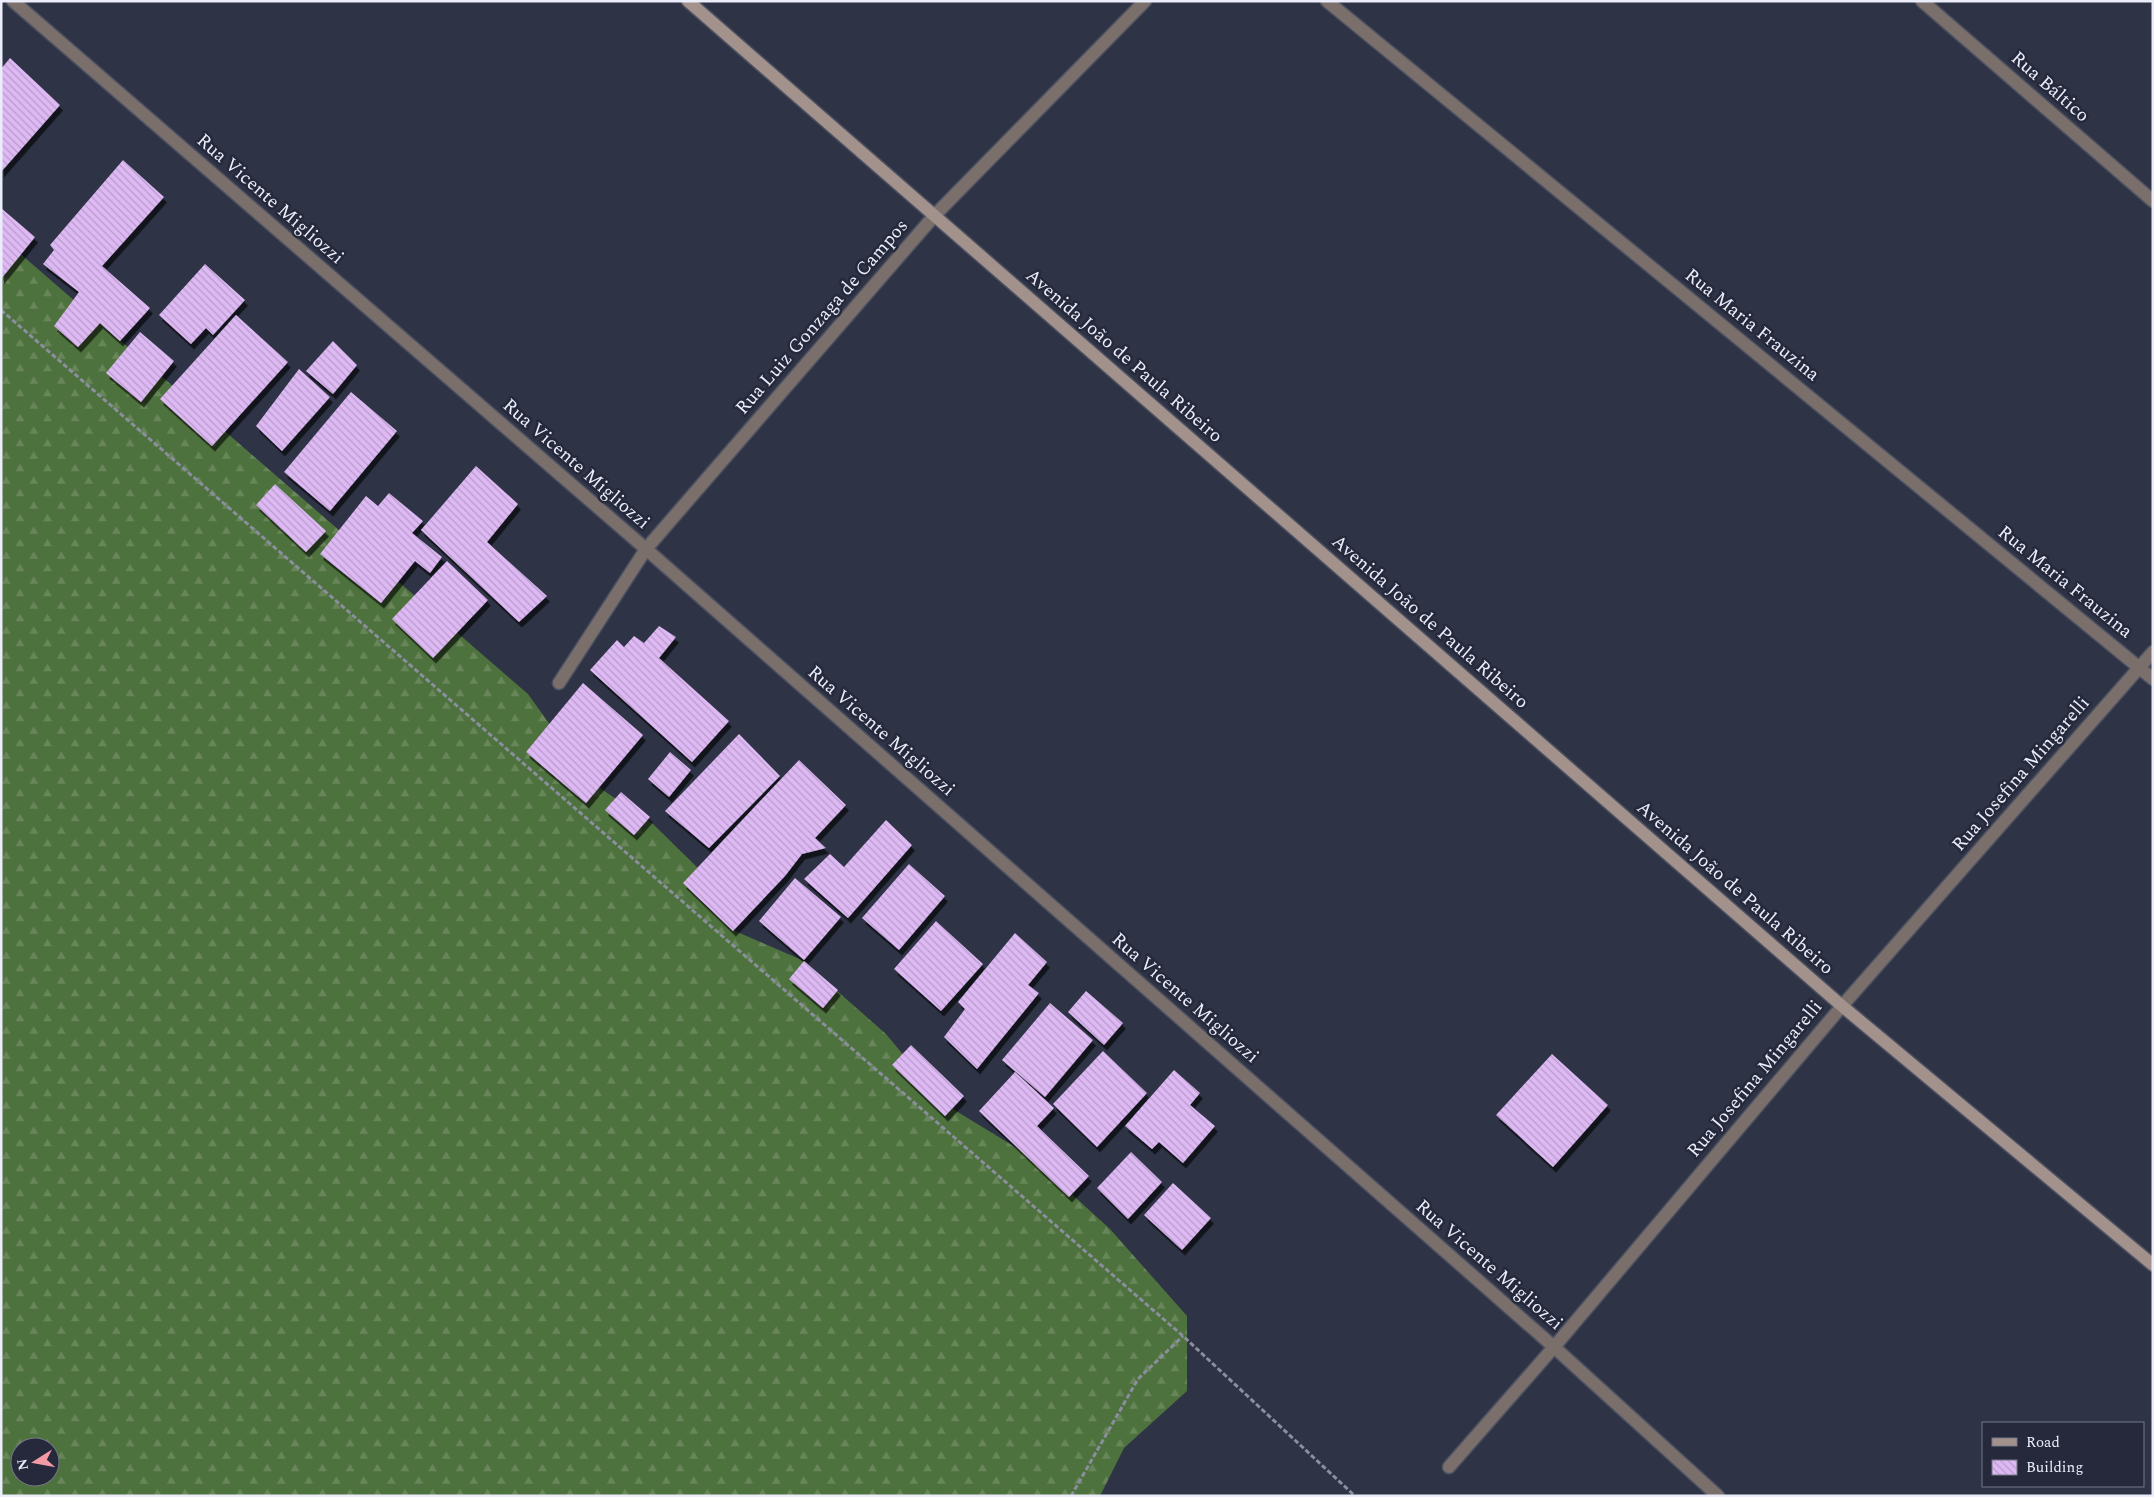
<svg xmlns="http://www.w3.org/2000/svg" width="2154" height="1497" font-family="Spectral,serif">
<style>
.forest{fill:url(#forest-firs);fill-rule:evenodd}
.building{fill:url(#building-back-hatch);filter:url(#shadow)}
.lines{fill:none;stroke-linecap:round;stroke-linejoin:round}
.street-casing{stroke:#4c5162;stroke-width:15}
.secondary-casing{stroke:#4c5162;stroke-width:15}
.path{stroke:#8a8e9d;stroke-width:3;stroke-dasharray:5 2.5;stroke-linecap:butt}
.street{stroke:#7b6f6c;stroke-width:12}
.secondary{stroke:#a3918c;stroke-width:12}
.labels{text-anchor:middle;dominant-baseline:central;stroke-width:5;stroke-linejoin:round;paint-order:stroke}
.street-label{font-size:19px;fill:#ebeefa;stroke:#25293b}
</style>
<defs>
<pattern id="forest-firs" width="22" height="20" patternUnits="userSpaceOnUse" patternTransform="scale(1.25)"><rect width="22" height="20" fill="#4e723d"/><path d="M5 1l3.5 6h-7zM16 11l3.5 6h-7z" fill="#68865a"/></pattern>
<pattern id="building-back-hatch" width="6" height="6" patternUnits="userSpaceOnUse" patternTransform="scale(1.25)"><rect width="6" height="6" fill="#deb9f4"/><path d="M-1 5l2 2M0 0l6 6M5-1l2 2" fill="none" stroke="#b89cca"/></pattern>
<filter id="shadow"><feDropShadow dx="3" dy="5.5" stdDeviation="0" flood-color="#0009"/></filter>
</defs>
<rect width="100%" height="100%" fill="#2e3345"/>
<path class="forest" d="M1,237L528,694L591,782L653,824L704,874L735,931L802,960L886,1034L943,1103L1030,1156L1110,1229L1187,1316V1391L1124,1448L1100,1496H1ZM20,1447H50V1477H20Z"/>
<g class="building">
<path d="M10,58L60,105L1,172V69Z"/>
<path d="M123,160L164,197L102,266L150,308L120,341L100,323L78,347L54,326L79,292L43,264L54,250L50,245Z"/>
<path d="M1,208L35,237L1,279Z"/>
<path d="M205,264L245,300L213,335L206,328L191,344L159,315Z"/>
<path d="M236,315L288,362L212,446L160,399Z"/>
<path d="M140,332L174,361L141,402L106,373Z"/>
<path d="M333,341L357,365L333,394L306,371Z"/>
<path d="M299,369L330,397L282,451L256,426Z"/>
<path d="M351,392L397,431L330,511L284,472Z"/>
<path d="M476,466L518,504L487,542L547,596L519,622L421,530Z"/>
<path d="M275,484L326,531L306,552L256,505Z"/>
<path d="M389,493L423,521L412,533L442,557L430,573L415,561L381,603L320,554L366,496L378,506Z"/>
<path d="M447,561L488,600L433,658L392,619Z"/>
<path d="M659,626L676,637L659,658L729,721L692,762L590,670L617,640L624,647L634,636L644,643Z"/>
<path d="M583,683L643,735L586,803L526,752Z"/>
<path d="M739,734L780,776L709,848L665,811Z"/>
<path d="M670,752L691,770L669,797L648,779Z"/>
<path d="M799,760L846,805L815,838L826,848L802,854L785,876L733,931L683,883Z"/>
<path d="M621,792L650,817L634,835L605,810Z"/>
<path d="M886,820L912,845L848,918L804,879L830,854L844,867Z"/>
<path d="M909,864L945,896L899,950L862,918Z"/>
<path d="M795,878L841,917L804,960L759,921Z"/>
<path d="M936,921L983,964L941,1011L894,969Z"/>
<path d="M1015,933L1047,962L1028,985L1039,993L977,1069L944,1037L965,1009L958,1002Z"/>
<path d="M804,961L838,990L823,1008L789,979Z"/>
<path d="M1086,991L1123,1023L1104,1045L1068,1012Z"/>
<path d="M1050,1003L1093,1040L1045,1097L1002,1060Z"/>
<path d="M911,1045L964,1096L945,1116L892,1065Z"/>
<path d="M1103,1051L1147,1093L1097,1147L1053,1104Z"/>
<path d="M1552,1054L1608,1105L1553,1167L1496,1115Z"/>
<path d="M1174,1070L1200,1093L1190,1105L1215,1126L1183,1163L1159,1142L1152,1149L1125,1126Z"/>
<path d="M1015,1072L1054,1108L1037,1126L1089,1176L1069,1197L979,1111Z"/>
<path d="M1131,1152L1162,1182L1128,1219L1097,1188Z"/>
<path d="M1173,1183L1211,1218L1182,1250L1144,1215Z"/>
</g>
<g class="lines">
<defs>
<g id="street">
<path d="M13,1L646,549L1554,1347L1718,1496"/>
<path d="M1327,1L2153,679"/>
<path d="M1922,1L2153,201"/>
<path d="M559,683L646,549L934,216L1145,1"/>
<path d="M1449,1467L1554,1347L1842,1006L2153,652"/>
</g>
<path id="secondary" d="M688,1L1842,1006L2153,1265"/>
</defs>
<use href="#street" class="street-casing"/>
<use href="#secondary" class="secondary-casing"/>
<g class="path">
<path d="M1,310L1183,1336L1355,1496"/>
<path d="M1071,1496L1138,1379L1183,1336"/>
</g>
<use href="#street" class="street"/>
<use href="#secondary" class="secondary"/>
</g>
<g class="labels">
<g class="street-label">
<text transform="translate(2050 87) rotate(41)">Rua Báltico</text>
<text transform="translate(270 199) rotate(41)">Rua Vicente Migliozzi</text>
<text transform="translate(822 317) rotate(-49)">Rua Luiz Gonzaga de Campos</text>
<text transform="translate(1752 325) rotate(39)">Rua Maria Frauzina</text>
<text transform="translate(1124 356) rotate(41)">Avenida João de Paula Ribeiro</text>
<text transform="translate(576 464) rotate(41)">Rua Vicente Migliozzi</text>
<text transform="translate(2065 582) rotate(39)">Rua Maria Frauzina</text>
<text transform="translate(1430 622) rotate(41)">Avenida João de Paula Ribeiro</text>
<text transform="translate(881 731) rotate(41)">Rua Vicente Migliozzi</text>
<text transform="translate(2021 774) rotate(-49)">Rua Josefina Mingarelli</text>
<text transform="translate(1735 888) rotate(41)">Avenida João de Paula Ribeiro</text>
<text transform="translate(1185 998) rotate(41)">Rua Vicente Migliozzi</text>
<text transform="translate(1755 1079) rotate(-50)">Rua Josefina Mingarelli</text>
<text transform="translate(1489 1265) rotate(41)">Rua Vicente Migliozzi</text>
</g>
</g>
<rect width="2154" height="1497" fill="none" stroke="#ebeefa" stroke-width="5"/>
<rect x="1982" y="1422" width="162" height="65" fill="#25293b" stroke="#747887"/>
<rect x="1992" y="1438" width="25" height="8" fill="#a3918c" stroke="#747887"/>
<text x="2026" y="1447" font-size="15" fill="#ebeefa">Road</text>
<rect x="1992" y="1460" width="25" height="15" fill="url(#building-back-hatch)" stroke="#747887"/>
<text x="2026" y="1472" font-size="15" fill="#ebeefa">Building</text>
<g transform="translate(35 1462) rotate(259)"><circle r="24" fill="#25293b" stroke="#747887"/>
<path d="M0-4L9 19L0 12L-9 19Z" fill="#f49aa6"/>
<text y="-8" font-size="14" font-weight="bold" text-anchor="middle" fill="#ebeefa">N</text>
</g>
</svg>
